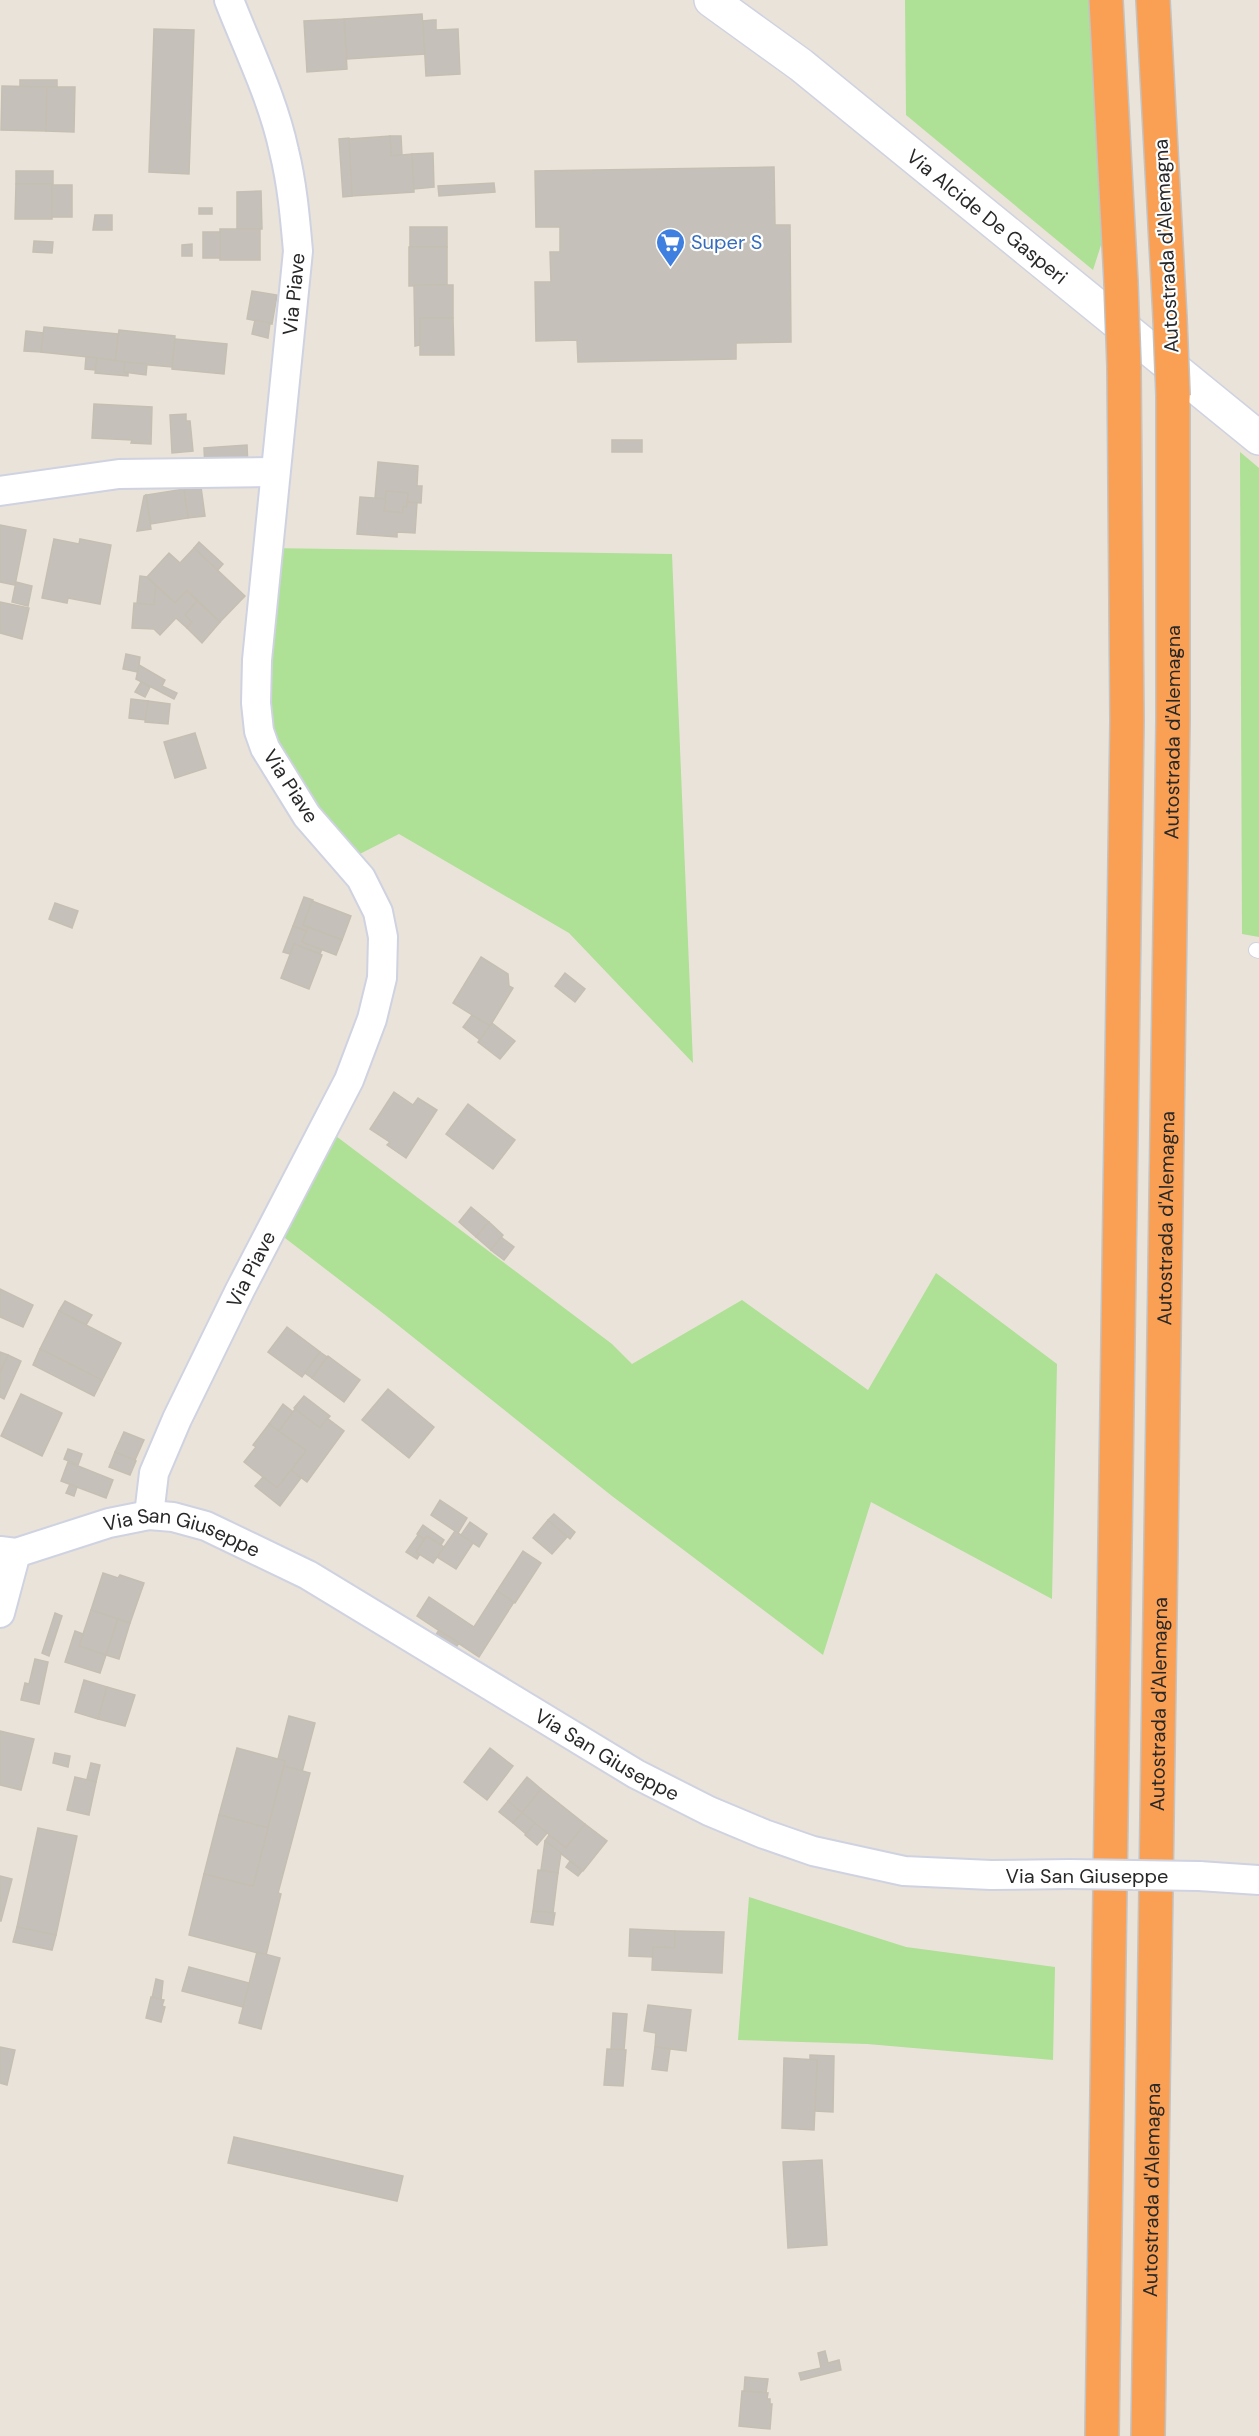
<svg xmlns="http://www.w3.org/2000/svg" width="1259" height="2436" font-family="'DM Sans',sans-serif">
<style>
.green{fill:#aee096}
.building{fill:#c5c0b9;stroke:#c5bfb3;stroke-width:1.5}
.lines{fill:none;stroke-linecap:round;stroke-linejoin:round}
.lane-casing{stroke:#cfd2e1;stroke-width:16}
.street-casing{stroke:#cfd2e1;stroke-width:32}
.secondary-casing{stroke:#cfd2e1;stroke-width:36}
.highway-casing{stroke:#c3c3c3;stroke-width:36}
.lane{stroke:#fff;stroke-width:14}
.street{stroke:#fff;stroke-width:28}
.secondary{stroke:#fff;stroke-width:33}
.highway{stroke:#faa055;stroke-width:33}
.street-bridge-casing{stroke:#cfd2e1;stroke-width:32;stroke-linecap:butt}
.highway-bridge-casing{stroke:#c3c3c3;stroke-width:36;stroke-linecap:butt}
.street-bridge{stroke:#fff;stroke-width:28}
.highway-bridge{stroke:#faa055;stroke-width:33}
.labels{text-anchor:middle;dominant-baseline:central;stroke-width:4.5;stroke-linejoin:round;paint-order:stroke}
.street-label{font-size:20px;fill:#282828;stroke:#fff}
.shop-label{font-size:20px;fill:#366cbe;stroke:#fff;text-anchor:start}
</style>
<rect width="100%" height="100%" fill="#eae3d9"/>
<g class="green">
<path d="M905,0H1089L1102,242L1093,270L906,115Z"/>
<path d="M1240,452L1259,468V937L1242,934Z"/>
<path d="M266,548L672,554L693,1063L569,933L399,834L346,861L265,748Z"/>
<path d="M324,1127L612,1344L632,1364L742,1300L868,1390L936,1273L1057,1364L1052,1599L871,1502L823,1655L612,1496L384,1314L272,1228Z"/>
<path d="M749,1897L906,1947L1055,1967L1053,2060L867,2044L738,2040Z"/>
</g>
<g class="building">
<path d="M422,14L425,54L347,59L344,19Z"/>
<path d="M344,19L347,69L307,72L304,21Z"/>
<path d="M433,20H436V30L458,29L460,74L426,76L423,21Z"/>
<path d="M154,29L194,30L189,174L149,172Z"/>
<rect x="20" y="80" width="37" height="7"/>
<path d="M2,86L47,87L46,131L1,130Z"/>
<path d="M47,87H75L74,132L46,131Z"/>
<path d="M390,136H401L402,155L391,156Z"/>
<path d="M390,136L391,156L412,154L414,192L352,196L349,139Z"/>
<path d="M349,138L352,196L343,197L339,139Z"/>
<path d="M433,153L434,187L414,189L412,154Z"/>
<path d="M774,167L775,225H790L791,342L736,343V359L578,362L577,340L536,341L535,282H551L550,252H560V227H536L535,171Z"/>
<rect x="16" y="171" width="37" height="13"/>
<path d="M494,183L495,192L439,196L438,186Z"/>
<path d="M16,184H52V219H15Z"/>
<rect x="52" y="185" width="20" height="32"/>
<path d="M261,191L262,229H237V192Z"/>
<rect x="199" y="208" width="13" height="6"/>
<path d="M95,215H112V230H93Z"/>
<rect x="410" y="227" width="37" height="20"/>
<rect x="220" y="229" width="40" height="31"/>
<rect x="203" y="232" width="17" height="26"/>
<path d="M34,241L53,242L52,253L33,252Z"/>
<path d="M192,244V256H182V245Z"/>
<path d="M409,247H447V285L409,286Z"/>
<path d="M414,285H453V318H420V345L415,346Z"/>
<path d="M252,291L277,295L272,324L247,319Z"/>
<path d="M420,318H453L454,355H420Z"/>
<path d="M255,320L270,323L268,338L252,334Z"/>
<path d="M44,327L118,334L116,360L41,352Z"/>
<path d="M119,330L175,336L172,367L115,362Z"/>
<path d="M26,331L43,333L41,352L24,351Z"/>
<path d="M175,339L227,344L224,374L172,369Z"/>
<path d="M86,357L97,358L95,370L85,369Z"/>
<path d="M97,358L125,362L124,372H128V376L95,373Z"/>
<path d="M125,362L147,364L146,375L124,372Z"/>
<path d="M94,404L152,407L151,444L131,443L132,440L92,438Z"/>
<path d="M186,414V421H190L193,451L172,453L170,415Z"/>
<rect x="612" y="440" width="30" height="12"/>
<path d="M247,445L248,466L205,469L204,448Z"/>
<path d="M378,462L418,466L417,486H422L421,503L407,502L408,493L386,491V499L375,498Z"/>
<path d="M201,487L205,516L188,518L184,489Z"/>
<path d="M184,489L188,518L151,524L146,495Z"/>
<path d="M386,491L408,493L407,507H403V513L384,511Z"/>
<path d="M146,495L151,529L137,531L144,496Z"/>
<path d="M360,497L386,499L384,511L403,513V507H407V502L417,503L415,533L397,532V537L357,534Z"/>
<path d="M0,525L26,530L15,585L0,582Z"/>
<path d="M54,539L79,544L80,539L111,545L100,604L68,598L67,603L42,598Z"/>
<path d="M199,542L223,564L217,571L194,548Z"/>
<path d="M194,548L245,596L220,622L187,590L175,603L147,577L169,553L180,563Z"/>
<path d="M140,576L147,577L156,586L154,605L137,603Z"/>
<path d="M16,582L32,586L28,606L12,602Z"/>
<path d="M156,586L175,603L187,590L197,601L185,615L192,622L187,628L176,618L160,635L154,629L132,628L134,603L154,605Z"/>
<path d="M197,601L220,622L202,643L187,628L192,622L185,615Z"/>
<path d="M0,602L29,608L22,639L0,633Z"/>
<path d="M126,654L140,657L138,672L123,669Z"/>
<path d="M139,665L165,680L162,686L177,693L174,699L136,679Z"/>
<path d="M141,682L150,687L145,697L135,692Z"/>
<path d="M131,699L148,701L146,720L129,718Z"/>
<path d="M148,701L170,704L168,724L145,722Z"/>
<path d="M195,733L206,768L175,778L164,742Z"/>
<path d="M304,897L313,900L303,925L308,927L306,931L293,926Z"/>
<path d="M312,901L351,916L342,940L303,925Z"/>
<path d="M55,903L78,911L72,928L49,919Z"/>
<path d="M293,926L306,931L302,942L322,949L320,954L294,944L290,954L283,952Z"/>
<path d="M308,927L342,940L336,955L302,942Z"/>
<path d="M294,944L322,955L309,989L281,978Z"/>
<path d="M481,957L508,974L509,986L513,988L490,1026L453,1003Z"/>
<path d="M565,973L585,989L575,1002L555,986Z"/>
<path d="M472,1015L490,1026L480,1040L463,1027Z"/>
<path d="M492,1023L515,1041L500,1059L478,1042Z"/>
<path d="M394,1092L413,1105L418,1098L437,1110L406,1158L387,1145L390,1142L370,1129Z"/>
<path d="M468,1104L515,1140L493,1169L446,1134Z"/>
<path d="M471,1207L489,1222L476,1237L459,1222Z"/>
<path d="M489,1222L503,1235L491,1250L476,1237Z"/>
<path d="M501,1237L514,1247L504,1260L491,1250Z"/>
<path d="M0,1289L33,1305L23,1327L0,1317Z"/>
<path d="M65,1301L92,1315L86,1325L59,1311Z"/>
<path d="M59,1311L121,1343L102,1380L40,1349Z"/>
<path d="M287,1327L320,1352L302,1377L268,1352Z"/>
<path d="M40,1349L102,1380L94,1396L33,1365Z"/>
<path d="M0,1352L8,1355L0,1373Z"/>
<path d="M320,1352L327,1357L312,1378L305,1373Z"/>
<path d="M8,1355L21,1361L4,1399L0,1397V1373Z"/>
<path d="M328,1356L360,1380L344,1402L312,1378Z"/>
<path d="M388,1389L434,1427L409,1458L362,1420Z"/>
<path d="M21,1394L62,1413L42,1456L1,1436Z"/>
<path d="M304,1396L330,1416L320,1428L294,1408Z"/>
<path d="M283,1404L293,1412L279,1431L269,1424Z"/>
<path d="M295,1409L320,1428L327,1418L344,1431L307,1482L291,1470L306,1451L279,1431Z"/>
<path d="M269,1424L306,1451L277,1488L244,1462L256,1447L253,1445Z"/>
<path d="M124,1432L144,1440L135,1460L115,1452Z"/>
<path d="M68,1449L82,1454L78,1465L64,1459Z"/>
<path d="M115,1452L136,1461L130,1475L109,1467Z"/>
<path d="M68,1462L113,1480L106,1498L61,1481Z"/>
<path d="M291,1470L301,1478L280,1506L255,1486L263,1477L277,1488Z"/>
<path d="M70,1484L77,1487L74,1496L66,1493Z"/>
<path d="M440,1500L467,1518L458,1533L431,1515Z"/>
<path d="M554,1514L575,1532L570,1539L548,1520Z"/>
<path d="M548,1520L567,1537L552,1554L533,1538Z"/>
<path d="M470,1522L487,1534L479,1547L461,1535Z"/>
<path d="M423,1525L444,1540L441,1545L427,1536L424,1539L417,1534Z"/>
<path d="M455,1531L473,1543L456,1569L437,1557Z"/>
<path d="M418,1535L424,1539L416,1552L420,1554L417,1559L406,1552Z"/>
<path d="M427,1536L444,1547L433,1563L416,1552Z"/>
<path d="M523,1551L541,1563L515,1603L497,1591Z"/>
<path d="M103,1573L118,1578L120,1575L144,1583L130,1623L91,1610Z"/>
<path d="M497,1591L514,1602L479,1657L417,1616L429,1597L474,1627Z"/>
<path d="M91,1610L118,1619L106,1655L79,1646Z"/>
<path d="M55,1613L62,1616L49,1656L42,1653Z"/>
<path d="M118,1619L130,1623L119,1659L106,1655Z"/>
<path d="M439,1630L459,1643L455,1649L435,1636Z"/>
<path d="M75,1631L83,1634L79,1646L106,1655L100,1673L65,1662Z"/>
<path d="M35,1659L48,1662L39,1704L21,1700L25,1683L29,1684Z"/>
<path d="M84,1680L107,1687L98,1719L75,1712Z"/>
<path d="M107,1687L135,1695L125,1726L98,1719Z"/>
<path d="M289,1716L315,1723L302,1772L284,1766L285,1761L278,1759Z"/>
<path d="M0,1731L34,1739L21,1790L0,1785Z"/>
<path d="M237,1748L285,1761L268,1828L219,1815Z"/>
<path d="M490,1748L513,1766L487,1800L464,1782Z"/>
<path d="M55,1753L70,1756L68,1767L53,1763Z"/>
<path d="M91,1763L100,1765L96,1782L87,1779Z"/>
<path d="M284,1766L310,1773L278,1893L281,1894L266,1955L189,1935L204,1874L253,1886Z"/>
<path d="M75,1777L96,1782L89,1815L67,1810Z"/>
<path d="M527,1777L541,1789L522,1813L508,1801Z"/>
<path d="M541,1789L585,1824L566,1848L522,1813Z"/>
<path d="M508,1801L522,1813L513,1823L499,1812Z"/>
<path d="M522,1813L535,1823L526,1834L513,1823Z"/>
<path d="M219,1815L268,1828L253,1886L204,1874Z"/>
<path d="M535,1823L547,1833L537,1845L525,1835Z"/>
<path d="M585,1824L607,1841L583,1871L545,1841L549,1835L566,1848Z"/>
<path d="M38,1828L77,1836L56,1935L17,1927Z"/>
<path d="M545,1841L561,1853L558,1873L541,1870Z"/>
<path d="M570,1861L582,1871L578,1876L566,1867Z"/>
<path d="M538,1870L558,1873L553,1913L533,1911Z"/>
<path d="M0,1876L12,1879L1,1921H0Z"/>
<path d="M533,1911L555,1913L553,1925L531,1922Z"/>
<path d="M17,1927L56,1935L52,1950L13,1942Z"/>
<path d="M630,1929L675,1931V1948L653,1947V1957L629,1956Z"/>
<path d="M675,1931L724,1932L722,1973L652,1970L653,1947L675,1948Z"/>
<path d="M257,1952L280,1958L261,2029L239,2023Z"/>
<path d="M189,1967L249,1983L243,2007L182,1991Z"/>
<path d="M156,1979L163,1981L161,2000L152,1998Z"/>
<path d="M151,1997L164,2000L162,2006L165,2007L161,2022L146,2018Z"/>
<path d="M648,2005L691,2010L686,2051L655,2047L656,2033L644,2031Z"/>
<path d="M613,2013L627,2014L624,2050L611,2049Z"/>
<path d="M0,2047L15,2050L7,2085L0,2083Z"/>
<path d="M655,2047L670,2049L667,2071L652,2069Z"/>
<path d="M607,2049L626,2050L623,2086L604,2085Z"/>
<path d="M810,2055L834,2056L833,2112L815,2111L817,2060L810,2059Z"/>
<path d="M784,2058L817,2060L814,2130L782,2128Z"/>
<path d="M234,2137L403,2176L397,2201L228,2163Z"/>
<path d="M822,2160L827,2245L788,2248L783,2162Z"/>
<path d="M825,2351L828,2363L839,2360L841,2370L801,2380L799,2373L821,2368L818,2353Z"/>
<path d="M745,2377L768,2379L766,2393L744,2391Z"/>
<path d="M742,2391L768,2393L767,2399H770V2404H772L770,2429L739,2426Z"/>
</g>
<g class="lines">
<defs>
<path id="lane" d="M1256,950L1259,951"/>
<g id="street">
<path d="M0,491L119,474L274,472"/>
<path id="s1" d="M149,1515L154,1473L177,1419L240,1290L349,1080L372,1019L382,978L383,937L378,912L361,878L307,816L265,748L259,731L256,703L257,660L298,251C295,217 292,183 284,151C273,99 248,49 229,0"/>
<path id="s2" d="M0,1551L16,1553L109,1523L149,1515L173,1517L206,1526L308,1575L636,1774L709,1811L764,1834L813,1851L904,1871L991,1875L1070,1874"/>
<path d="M0,1613L16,1553"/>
<path d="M1199,1876L1259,1880"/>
</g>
<g id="secondary">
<path id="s3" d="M711,0L801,65L1259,438"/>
</g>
<g id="highway">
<path d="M1106,0L1121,282"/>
<path d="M1153,0L1170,318"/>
<path d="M1102,2436L1127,721L1124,367"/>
<path id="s4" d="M1148,2436L1173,720V396"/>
</g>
</defs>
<use href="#lane" class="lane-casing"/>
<use href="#street" class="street-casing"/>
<use href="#secondary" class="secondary-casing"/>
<use href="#highway" class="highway-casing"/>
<use href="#lane" class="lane"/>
<use href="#street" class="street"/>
<use href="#secondary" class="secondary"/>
<use href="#highway" class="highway"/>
<defs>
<path id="street-bridge" d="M1070,1874L1199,1876"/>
<g id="highway-bridge">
<path d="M1121,282L1124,367"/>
<path d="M1170,318L1173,396"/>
</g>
</defs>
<use href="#street-bridge" class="street-bridge-casing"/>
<use href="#highway-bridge" class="highway-bridge-casing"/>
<use href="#street-bridge" class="street-bridge"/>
<use href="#highway-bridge" class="highway-bridge"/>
</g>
<defs>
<symbol id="supermarket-pin" viewBox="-11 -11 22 30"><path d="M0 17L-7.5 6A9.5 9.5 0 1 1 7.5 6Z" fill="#3f7fe0" stroke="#fff"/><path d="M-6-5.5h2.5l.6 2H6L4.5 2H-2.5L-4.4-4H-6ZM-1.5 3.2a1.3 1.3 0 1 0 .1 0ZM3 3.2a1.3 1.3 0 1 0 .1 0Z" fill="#fff"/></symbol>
</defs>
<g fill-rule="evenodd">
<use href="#supermarket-pin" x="654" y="226" width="33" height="45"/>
</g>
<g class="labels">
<g class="street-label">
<text stroke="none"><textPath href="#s3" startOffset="351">Via Alcide De Gasperi</textPath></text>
<text transform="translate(1166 246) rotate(-93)">Autostrada d'Alemagna</text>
<text stroke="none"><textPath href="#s1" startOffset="1312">Via Piave</textPath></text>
<text stroke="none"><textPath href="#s4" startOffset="1704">Autostrada d'Alemagna</textPath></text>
<text transform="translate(291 786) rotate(57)">Via Piave</text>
<text stroke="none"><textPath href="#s4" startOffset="1218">Autostrada d'Alemagna</textPath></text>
<text stroke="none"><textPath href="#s1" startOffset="268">Via Piave</textPath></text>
<text stroke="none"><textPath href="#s2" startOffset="190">Via San Giuseppe</textPath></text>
<text stroke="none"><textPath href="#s4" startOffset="732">Autostrada d'Alemagna</textPath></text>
<text stroke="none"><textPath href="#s2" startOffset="675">Via San Giuseppe</textPath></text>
<text x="1087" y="1876">Via San Giuseppe</text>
<text stroke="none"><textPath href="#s4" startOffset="246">Autostrada d'Alemagna</textPath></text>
</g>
<g class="shop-label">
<text x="691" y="242">Super S</text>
</g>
</g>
</svg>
